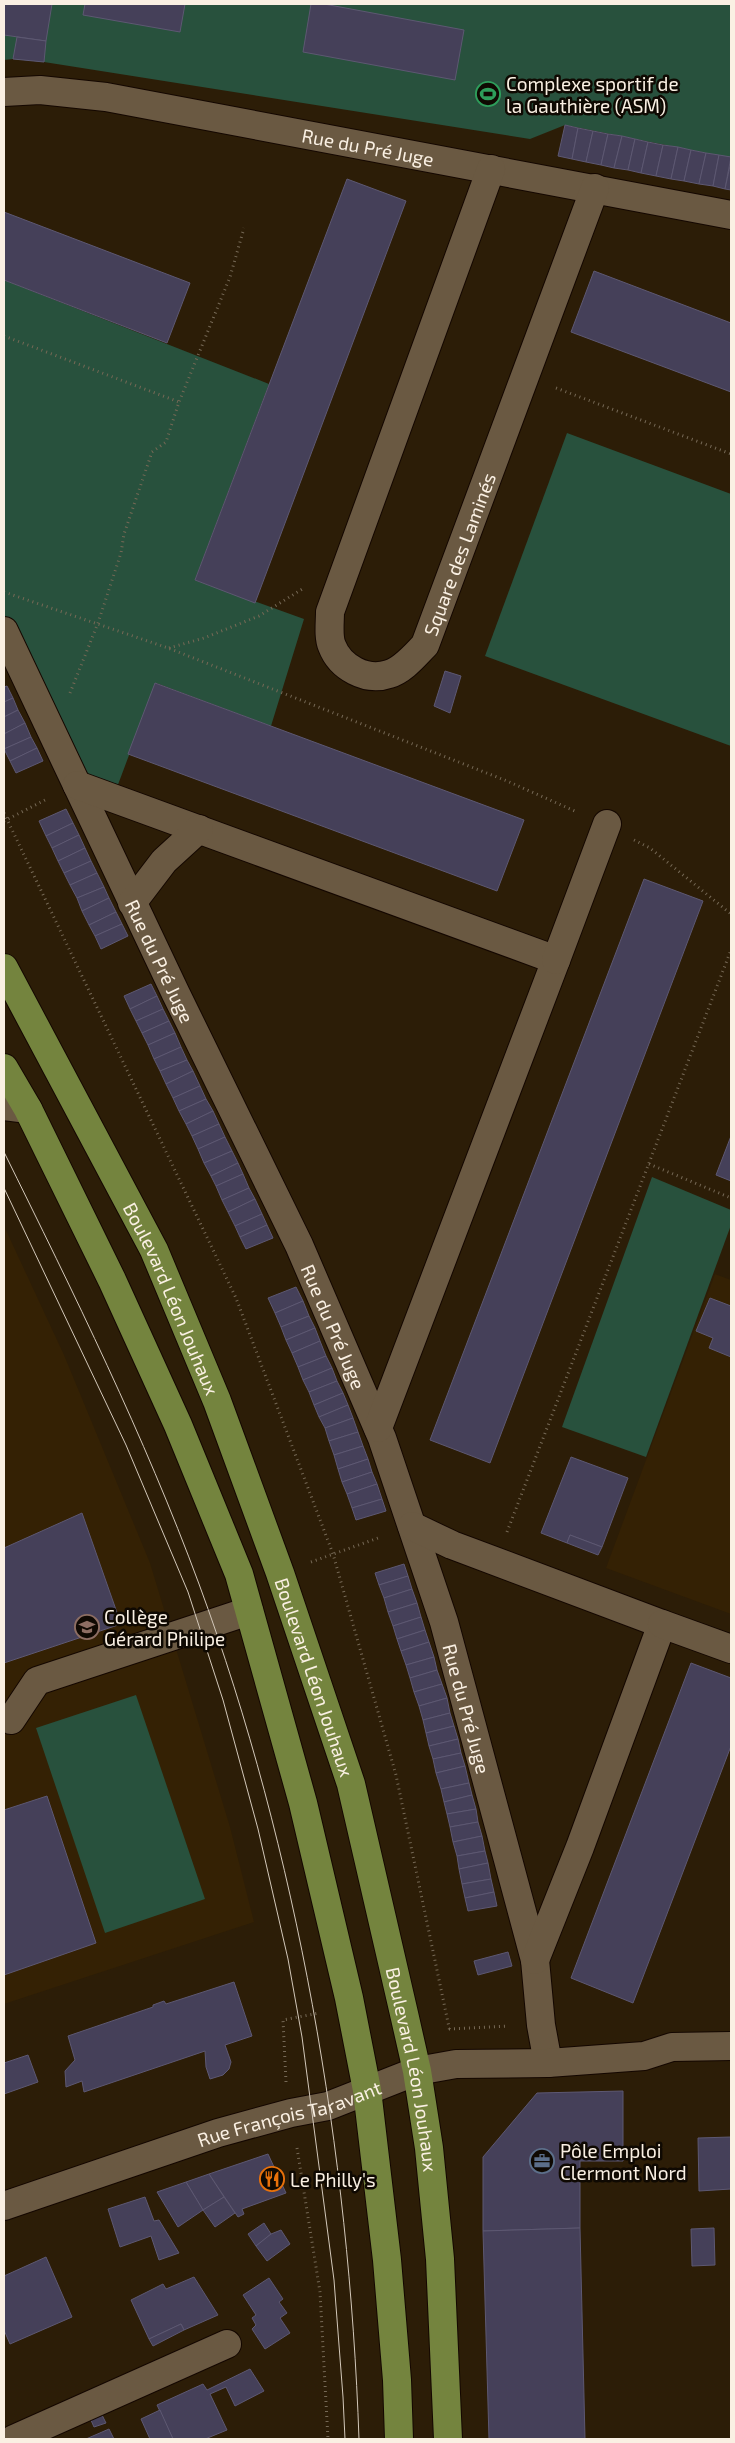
<svg xmlns="http://www.w3.org/2000/svg" width="735" height="2443" font-family="'Exo 2',sans-serif">
<style>
.built{fill:#342104}
.green{fill:#28513d}
.building{fill:#454059;stroke:#5d5872}
.lines{fill:none;stroke-linecap:round;stroke-linejoin:round}
.minor-casing{stroke:#140700;stroke-width:30}
.major-casing{stroke:#140700;stroke-width:30}
.path{stroke:#766956;stroke-width:3;stroke-dasharray:1 4;stroke-linecap:butt}
.minor{stroke:#6a5942;stroke-width:28}
.major{stroke:#74843e;stroke-width:28}
.tram{stroke:#d3c8ba;stroke-width:1}
.labels{text-anchor:middle;dominant-baseline:central;stroke-width:5;stroke-linejoin:round;paint-order:stroke}
.poi-label{font-size:19px;fill:#faf0e3;stroke:#0f0902;text-anchor:start}
.street-label{font-size:19px;fill:#faf0e3;stroke:#0f0902}
</style>
<rect width="100%" height="100%" fill="#2c1d07"/>
<g class="built">
<path d="M4,1226L64,1355L150,1563L230,1827L254,1922L4,2004Z"/>
<path d="M715,1274L731,1280V1614L606,1568Z"/>
</g>
<g class="green">
<path d="M4,4H731V158L565,125L530,139L44,62L13,59L4,60Z"/>
<path d="M4,280L269,384L195,580L304,619L271,726L156,683L113,798L77,785L4,631Z"/>
<path d="M567,433L731,494V746L485,656Z"/>
<path d="M652,1177L731,1210V1225L646,1457L562,1427Z"/>
<path d="M136,1695L205,1899L105,1933L36,1728Z"/>
</g>
<g class="building">
<path d="M4,4H52L46,41L4,35Z"/>
<path d="M85,4H185L180,32L83,15Z"/>
<path d="M311,4H324L464,30L455,80L303,52Z"/>
<path d="M17,37L46,41L44,62L13,59Z"/>
<path d="M565,125L578,128L572,159L558,156Z"/>
<path d="M578,128L593,131L586,162L572,159Z"/>
<path d="M593,131L608,134L601,165L586,162Z"/>
<path d="M608,134L622,136L614,168L601,165Z"/>
<path d="M622,136L635,139L628,170L614,168Z"/>
<path d="M635,139L648,142L641,173L628,170Z"/>
<path d="M648,142L663,145L656,176L641,173Z"/>
<path d="M663,145L678,147L671,179L656,176Z"/>
<path d="M678,147L691,150L684,181L671,179Z"/>
<path d="M691,150L706,153L699,184L684,181Z"/>
<path d="M706,153L719,155L713,186L699,184Z"/>
<path d="M719,155L731,157L725,189L713,186Z"/>
<path d="M731,161V190L725,189Z"/>
<path d="M347,179L406,201L255,603L195,580Z"/>
<path d="M4,212L190,283L167,343L4,280Z"/>
<path d="M594,271L731,323V392L571,332Z"/>
<path d="M445,671L461,676L450,713L434,706Z"/>
<path d="M155,683L524,820L497,891L128,754Z"/>
<path d="M7,686L13,698L4,702V687Z"/>
<path d="M13,698L18,710L4,717V702Z"/>
<path d="M18,710L25,723L4,734V717Z"/>
<path d="M25,723L31,737L4,749V734Z"/>
<path d="M31,737L37,748L10,761L4,749Z"/>
<path d="M37,748L43,761L16,773L10,761Z"/>
<path d="M66,809L73,823L46,836L39,821Z"/>
<path d="M73,823L79,835L52,848L46,836Z"/>
<path d="M79,835L85,848L58,861L52,848Z"/>
<path d="M85,848L91,861L64,873L58,861Z"/>
<path d="M91,861L97,873L70,885L64,873Z"/>
<path d="M97,873L104,887L77,898L70,885Z"/>
<path d="M644,879L703,901L490,1463L430,1440Z"/>
<path d="M104,887L109,898L82,911L77,898Z"/>
<path d="M109,898L116,912L89,925L82,911Z"/>
<path d="M116,912L122,924L95,936L89,925Z"/>
<path d="M122,924L128,936L101,949L95,936Z"/>
<path d="M151,984L157,996L130,1009L124,996Z"/>
<path d="M157,996L163,1009L136,1021L130,1009Z"/>
<path d="M163,1009L169,1021L142,1033L136,1021Z"/>
<path d="M169,1021L175,1033L148,1045L142,1033Z"/>
<path d="M175,1033L181,1047L154,1059L148,1045Z"/>
<path d="M181,1047L187,1060L160,1071L154,1059Z"/>
<path d="M187,1060L193,1071L166,1084L160,1071Z"/>
<path d="M193,1071L200,1086L173,1098L166,1084Z"/>
<path d="M200,1086L206,1099L179,1111L173,1098Z"/>
<path d="M206,1099L213,1111L186,1124L179,1111Z"/>
<path d="M213,1111L219,1124L192,1136L186,1124Z"/>
<path d="M219,1124L225,1137L198,1149L192,1136Z"/>
<path d="M731,1136V1181L716,1175Z"/>
<path d="M225,1137L232,1151L204,1163L198,1149Z"/>
<path d="M232,1151L238,1163L211,1176L204,1163Z"/>
<path d="M238,1163L243,1174L216,1186L211,1176Z"/>
<path d="M243,1174L249,1188L222,1200L216,1186Z"/>
<path d="M249,1188L255,1199L228,1212L222,1200Z"/>
<path d="M255,1199L262,1214L235,1226L228,1212Z"/>
<path d="M262,1214L267,1225L240,1237L235,1226Z"/>
<path d="M267,1225L273,1238L246,1249L240,1237Z"/>
<path d="M296,1287L303,1301L275,1313L268,1298Z"/>
<path d="M710,1298L731,1306V1357L709,1348L713,1338L696,1331Z"/>
<path d="M303,1301L309,1316L281,1327L275,1313Z"/>
<path d="M309,1316L315,1328L286,1340L281,1327Z"/>
<path d="M315,1328L320,1341L292,1353L286,1340Z"/>
<path d="M320,1341L326,1356L298,1367L292,1353Z"/>
<path d="M326,1356L332,1368L303,1380L298,1367Z"/>
<path d="M332,1368L337,1381L309,1392L303,1380Z"/>
<path d="M337,1381L343,1393L314,1405L309,1392Z"/>
<path d="M343,1393L348,1405L319,1417L314,1405Z"/>
<path d="M348,1405L353,1418L325,1428L319,1417Z"/>
<path d="M353,1418L358,1432L329,1441L325,1428Z"/>
<path d="M358,1432L363,1446L334,1455L329,1441Z"/>
<path d="M363,1446L368,1459L338,1469L334,1455Z"/>
<path d="M571,1457L628,1478L602,1547L570,1535L567,1543L541,1533Z"/>
<path d="M368,1459L372,1472L342,1482L338,1469Z"/>
<path d="M372,1472L377,1484L347,1494L342,1482Z"/>
<path d="M377,1484L382,1499L352,1508L347,1494Z"/>
<path d="M382,1499L386,1511L356,1520L352,1508Z"/>
<path d="M82,1513L121,1624L4,1663V1548Z"/>
<path d="M570,1535L602,1547L598,1555L567,1543Z"/>
<path d="M404,1564L408,1576L379,1585L375,1573Z"/>
<path d="M408,1576L412,1589L384,1598L379,1585Z"/>
<path d="M412,1589L417,1603L388,1612L384,1598Z"/>
<path d="M417,1603L421,1617L393,1626L388,1612Z"/>
<path d="M421,1617L425,1630L397,1639L393,1626Z"/>
<path d="M425,1630L429,1642L401,1651L397,1639Z"/>
<path d="M429,1642L434,1657L406,1665L401,1651Z"/>
<path d="M434,1657L437,1670L410,1678L406,1665Z"/>
<path d="M691,1663L731,1678V1746L633,2003L571,1978Z"/>
<path d="M437,1670L442,1684L414,1692L410,1678Z"/>
<path d="M442,1684L447,1698L419,1706L414,1692Z"/>
<path d="M447,1698L450,1713L423,1720L419,1706Z"/>
<path d="M450,1713L454,1726L426,1733L423,1720Z"/>
<path d="M454,1726L458,1739L429,1746L426,1733Z"/>
<path d="M458,1739L461,1753L433,1759L429,1746Z"/>
<path d="M461,1753L465,1766L436,1773L433,1759Z"/>
<path d="M465,1766L469,1783L441,1789L436,1773Z"/>
<path d="M469,1783L472,1795L444,1802L441,1789Z"/>
<path d="M472,1795L476,1809L447,1814L444,1802Z"/>
<path d="M47,1796L96,1943L4,1975V1810Z"/>
<path d="M476,1809L478,1822L450,1827L447,1814Z"/>
<path d="M478,1822L482,1836L453,1842L450,1827Z"/>
<path d="M482,1836L485,1851L457,1856L453,1842Z"/>
<path d="M485,1851L488,1863L459,1869L457,1856Z"/>
<path d="M488,1863L491,1879L462,1884L459,1869Z"/>
<path d="M491,1879L494,1892L465,1898L462,1884Z"/>
<path d="M494,1892L497,1906L468,1911L465,1898Z"/>
<path d="M508,1952L512,1966L478,1975L474,1961Z"/>
<path d="M234,1982L252,2036L225,2045L231,2062L229,2069L223,2075L210,2079L206,2067L205,2051L84,2092L82,2081L66,2087L65,2071L75,2060L68,2036L153,2007V2005L164,2001L166,2004Z"/>
<path d="M28,2055L38,2082L4,2094V2063Z"/>
<path d="M623,2091V2161H580V2228L483,2231V2157L537,2093Z"/>
<path d="M731,2137V2189L699,2191L698,2138Z"/>
<path d="M268,2154L286,2193L242,2209L244,2214L238,2217L209,2174Z"/>
<path d="M209,2174L224,2197L203,2210L186,2182Z"/>
<path d="M186,2182L203,2210L178,2227L157,2192Z"/>
<path d="M145,2197L154,2221L159,2220L179,2253L159,2260L151,2236L120,2247L108,2209Z"/>
<path d="M224,2197L235,2213L215,2227L203,2210Z"/>
<path d="M264,2223L271,2234L256,2246L248,2234Z"/>
<path d="M580,2228L585,2439H489L483,2231Z"/>
<path d="M714,2228L715,2265L692,2266L691,2229Z"/>
<path d="M281,2230L290,2244L267,2261L256,2246L271,2234Z"/>
<path d="M46,2257L72,2317L10,2344L4,2330V2276Z"/>
<path d="M194,2277L218,2315L184,2330L181,2324L149,2339L131,2300L163,2284L166,2289Z"/>
<path d="M269,2278L283,2299L279,2302L287,2313L280,2318L290,2333L265,2349L252,2329L256,2325L252,2318L256,2315L243,2295Z"/>
<path d="M181,2324L184,2330L153,2346L149,2339Z"/>
<path d="M250,2369L264,2391L235,2406L226,2387L210,2394L227,2430L205,2439H173L157,2405L203,2384L207,2390Z"/>
<path d="M160,2410L173,2439H150L141,2419Z"/>
<path d="M101,2413L106,2423L94,2427L90,2418Z"/>
<path d="M109,2429L114,2439H86Z"/>
</g>
<g class="lines">
<defs>
<g id="minor">
<path id="s1" d="M4,92L40,90L106,97L731,215"/>
<path id="s2" d="M491,169L330,612C330,622 328,637 332,646C340,667 366,682 389,674C403,670 415,655 425,645L595,188"/>
<path id="s3" d="M4,631L176,994L299,1245L382,1438L444,1622L535,1960L541,2025L548,2063"/>
<path d="M77,785L556,960L378,1428"/>
<path d="M132,903L164,861L199,829"/>
<path d="M556,960L607,824"/>
<path d="M4,1106L28,1109"/>
<path d="M412,1526L452,1545L662,1624L580,1847L535,1960"/>
<path d="M662,1624L731,1649"/>
<path d="M11,1720L37,1681L249,1611"/>
<path id="s4" d="M4,2206L218,2133L291,2113L328,2106L417,2071L456,2064L548,2063L644,2056L672,2047L731,2046"/>
<path d="M14,2439L227,2344"/>
</g>
<g id="major">
<path id="s5" d="M4,968L154,1250L217,1401L280,1573L351,1784L405,2018L417,2071L429,2148L440,2259L448,2439"/>
<path d="M4,1068L28,1109L112,1280L178,1425L239,1574L303,1803L349,1998L367,2090L387,2260L397,2380L399,2439"/>
</g>
</defs>
<use href="#minor" class="minor-casing"/>
<use href="#major" class="major-casing"/>
<g class="path">
<path d="M4,336L179,402"/>
<path d="M556,388L731,454"/>
<path d="M4,592L168,648L507,781L577,812"/>
<path d="M169,648L204,638L259,616L304,588"/>
<path d="M70,693L98,623L121,553L124,534L152,452L166,442L179,402L230,277L244,228"/>
<path d="M4,813L236,1298L333,1554L396,1775L450,2032"/>
<path d="M4,821L47,799"/>
<path d="M634,840L650,848L731,914"/>
<path d="M649,1164L731,1198"/>
<path d="M507,1532L731,950"/>
<path d="M311,1562L381,1537"/>
<path d="M449,2029L508,2026"/>
<path d="M286,2082L283,2020L319,2013"/>
<path d="M297,2148L320,2292L328,2439"/>
</g>
<use href="#minor" class="minor"/>
<use href="#major" class="major"/>
<g class="tram">
<path d="M4,1152C74,1294 144,1435 199,1584C298,1853 349,2152 359,2439"/>
<path d="M4,1188L126,1445L188,1592L223,1700L258,1829L288,1959L302,2037L334,2280L343,2397L345,2439"/>
</g>
</g>
<defs>
<symbol id="stadium-ring" viewBox="-11 -11 22 22"><circle r="9.5" fill="#0f0902" stroke="#2e9e5b" stroke-width="1.5"/><path d="M0-5a6.5 5 0 1 0 0 10a6.5 5 0 1 0 0-10ZM-3.5-1.8h7v3.6h-7Z" fill="#2e9e5b"/></symbol>
<symbol id="school-ring" viewBox="-11 -11 22 22"><circle r="9.5" fill="#0f0902" stroke="#8d6e63" stroke-width="1.5"/><path d="M0-5L7-2L0 1L-7-2ZM-4 1L0 2.5L4 1V4Q0 6-4 4Z" fill="#8d6e63"/></symbol>
<symbol id="office-ring" viewBox="-11 -11 22 22"><circle r="9.5" fill="#0f0902" stroke="#5c6f8a" stroke-width="1.5"/><path d="M-6-3h4V-5.5h4V-3h4V5H-6ZM-1-4.5V-3h2v-1.5ZM-6 0V1H6V0Z" fill="#5c6f8a"/></symbol>
<symbol id="restaurant-ring" viewBox="-11 -11 22 22"><circle r="9.5" fill="#0f0902" stroke="#e8710a" stroke-width="1.5"/><path d="M-5-6h1v4h1v-4h1v4h1v-4h1v5L-1.5 .5V6h-2V.5L-5-1ZM5-6V6H3V1.5H1.5Q1.5-4 5-6Z" fill="#e8710a"/></symbol>
</defs>
<g fill-rule="evenodd">
<use href="#stadium-ring" x="474" y="80" width="28" height="28"/>
<use href="#school-ring" x="73" y="1613" width="28" height="28"/>
<use href="#office-ring" x="528" y="2147" width="28" height="28"/>
<use href="#restaurant-ring" x="258" y="2165" width="28" height="28"/>
</g>
<g class="labels">
<g class="poi-label">
<text x="506" y="83">Complexe sportif de<tspan x="506" dy="22">la Gauthière (ASM)</tspan></text>
<text x="104" y="1616">Collège<tspan x="104" dy="22">Gérard Philipe</tspan></text>
<text x="560" y="2150">Pôle Emploi<tspan x="560" dy="22">Clermont Nord</tspan></text>
<text x="290" y="2179">Le Philly's</text>
</g>
<g class="street-label">
<text stroke="none"><textPath href="#s1" startOffset="369">Rue du Pré Juge</textPath></text>
<text stroke="none"><textPath href="#s2" startOffset="719">Square des Laminés</textPath></text>
<text stroke="none"><textPath href="#s3" startOffset="365">Rue du Pré Juge</textPath></text>
<text stroke="none"><textPath href="#s5" startOffset="371">Boulevard Léon Jouhaux</textPath></text>
<text stroke="none"><textPath href="#s3" startOffset="770">Rue du Pré Juge</textPath></text>
<text stroke="none"><textPath href="#s5" startOffset="776">Boulevard Léon Jouhaux</textPath></text>
<text stroke="none"><textPath href="#s3" startOffset="1175">Rue du Pré Juge</textPath></text>
<text stroke="none"><textPath href="#s5" startOffset="1181">Boulevard Léon Jouhaux</textPath></text>
<text stroke="none"><textPath href="#s4" startOffset="300">Rue François Taravant</textPath></text>
</g>
</g>
<rect width="735" height="2443" fill="none" stroke="#faf0e3" stroke-width="10"/>
</svg>
